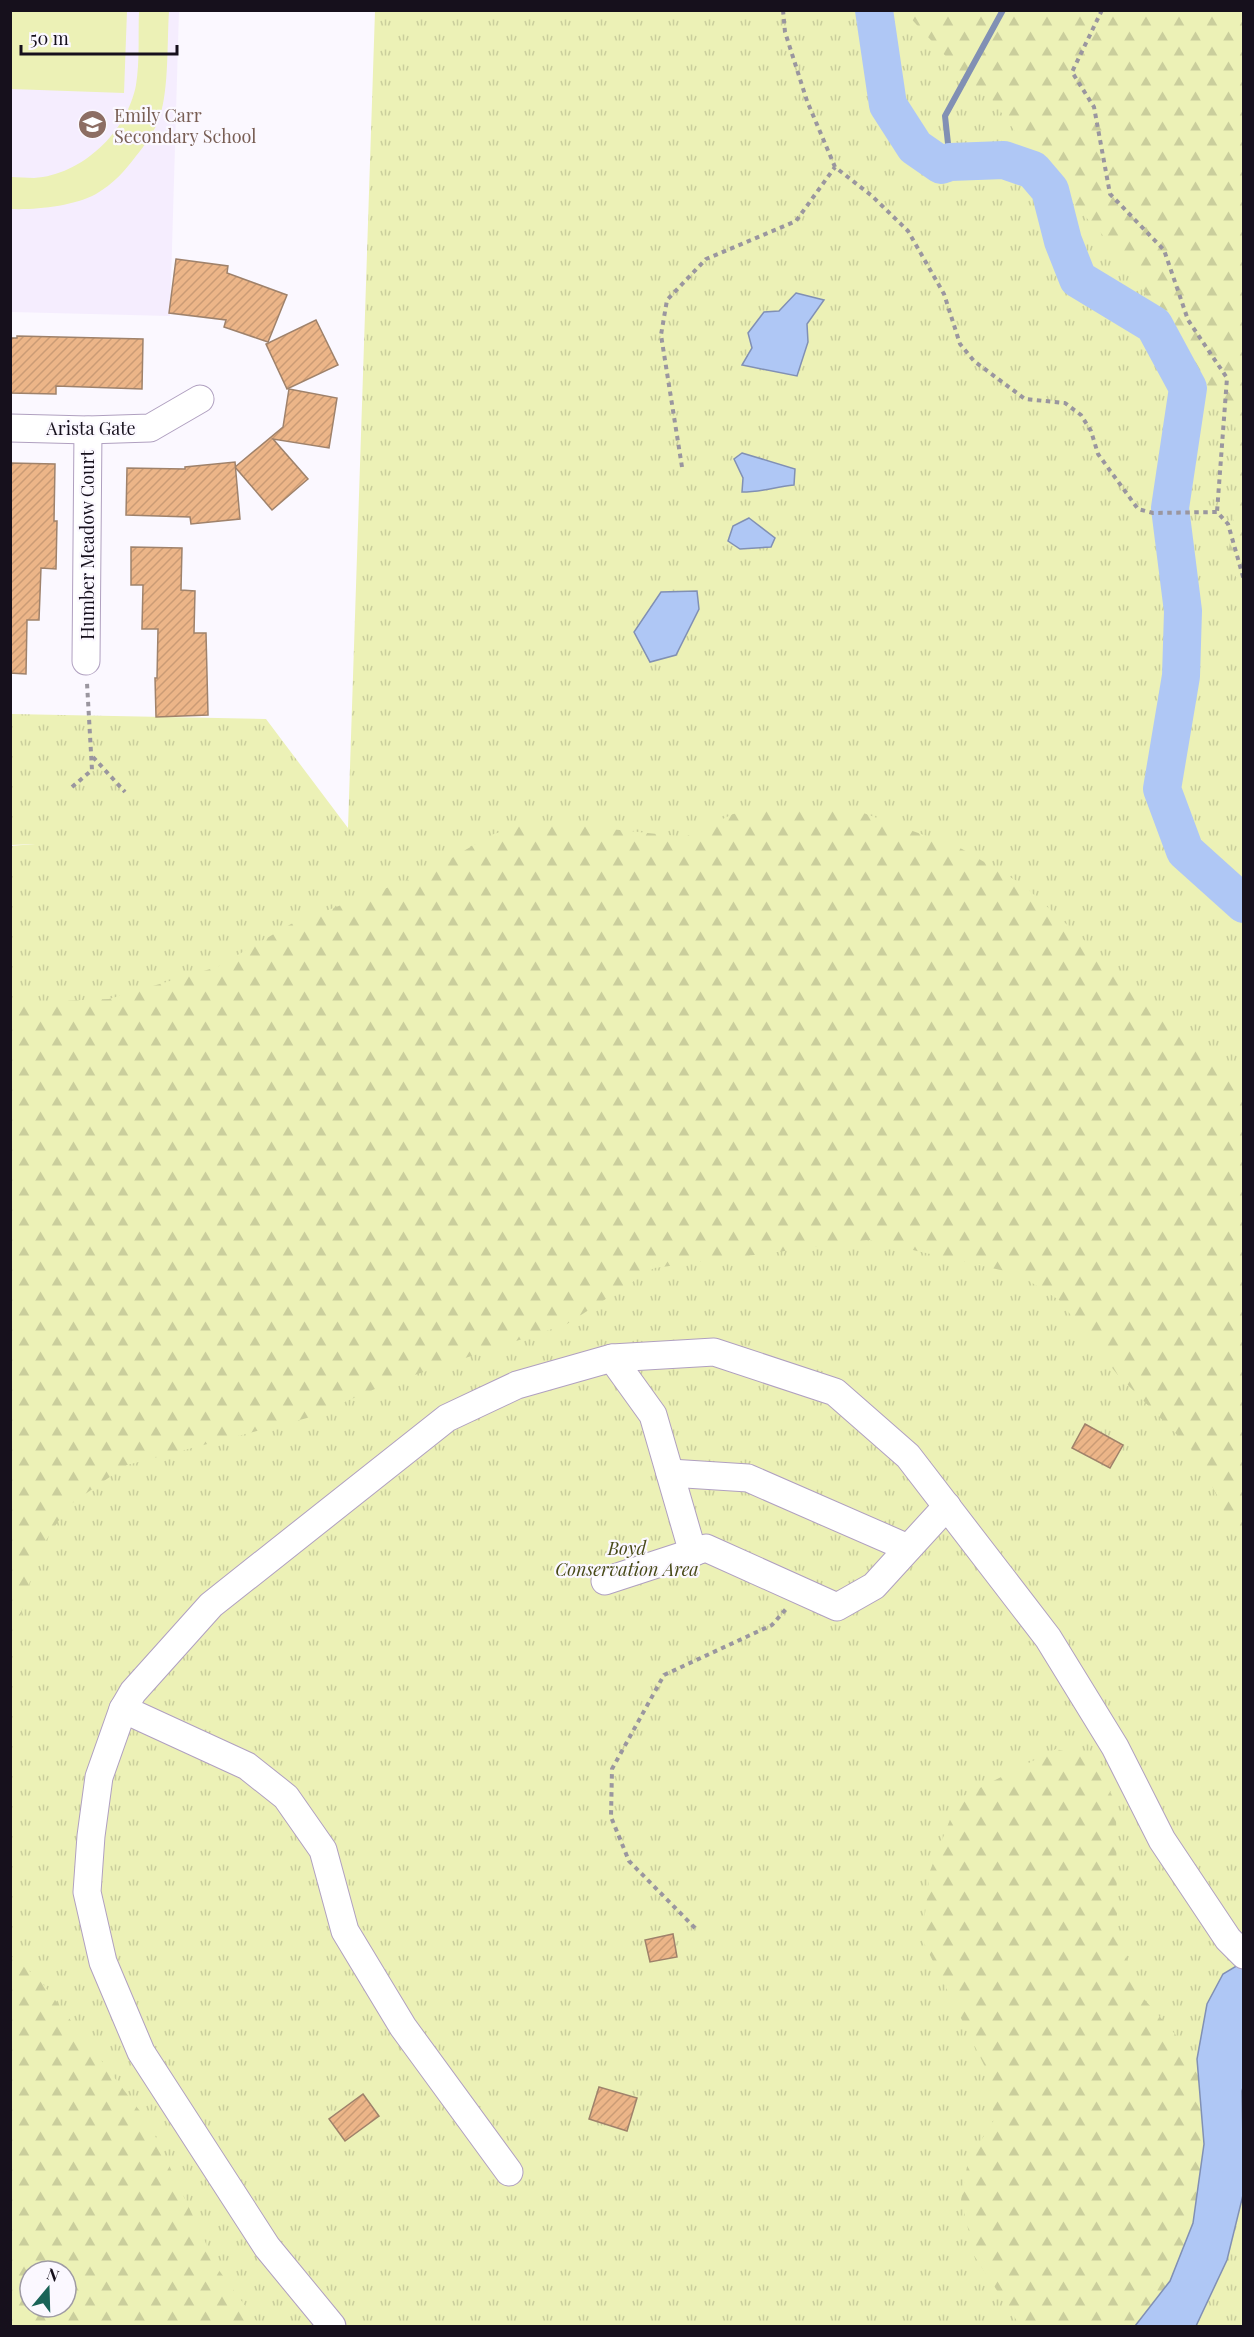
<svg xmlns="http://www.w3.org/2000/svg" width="1254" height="2337" font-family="'Playfair Display',serif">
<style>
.built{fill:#f5edfe}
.grass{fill:url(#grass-tufts);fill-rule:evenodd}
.forest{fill:url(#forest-firs);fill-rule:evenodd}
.pitch{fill:#ecf1b6}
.water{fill:#afc7f5;stroke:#8190b4;stroke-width:1.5}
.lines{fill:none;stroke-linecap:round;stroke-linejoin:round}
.stream{stroke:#8190b4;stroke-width:6}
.river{stroke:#afc7f5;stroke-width:38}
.building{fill:url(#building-hatch);stroke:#9f826b;stroke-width:1.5}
.minor-casing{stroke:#b0a0c0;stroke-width:29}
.path{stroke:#9a969f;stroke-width:4;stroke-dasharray:4.5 4.5;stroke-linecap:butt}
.minor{stroke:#fff;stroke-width:27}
.labels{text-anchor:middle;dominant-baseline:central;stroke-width:4.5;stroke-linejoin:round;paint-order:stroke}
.education-label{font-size:18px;fill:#785e54;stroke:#fbf8ff;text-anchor:start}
.street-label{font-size:18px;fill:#16101c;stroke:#fbf8ff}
.park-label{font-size:18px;font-style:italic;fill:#484a18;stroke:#fbf8ff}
</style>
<defs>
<pattern id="grass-tufts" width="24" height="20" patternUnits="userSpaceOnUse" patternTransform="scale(1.5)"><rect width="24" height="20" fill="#ecf1b6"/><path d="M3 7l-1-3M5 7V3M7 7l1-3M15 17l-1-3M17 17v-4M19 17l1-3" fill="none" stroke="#cace9c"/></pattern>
<pattern id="forest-firs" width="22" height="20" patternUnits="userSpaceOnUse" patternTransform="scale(1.5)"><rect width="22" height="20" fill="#ecf1b6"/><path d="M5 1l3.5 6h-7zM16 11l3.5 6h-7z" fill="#cace9c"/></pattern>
<pattern id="building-hatch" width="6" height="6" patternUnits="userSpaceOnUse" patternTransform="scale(1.5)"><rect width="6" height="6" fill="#ecb588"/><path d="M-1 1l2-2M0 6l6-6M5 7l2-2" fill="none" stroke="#ca9b75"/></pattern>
</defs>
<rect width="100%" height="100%" fill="#fbf8ff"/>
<path class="built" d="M11,11H179L170,316L11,312Z"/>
<path class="grass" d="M375,11H1243V2326H11L10,846L35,844L11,845V714L266,719L348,828ZM30,2271H66V2307H30Z"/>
<g class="forest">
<path d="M904,11H1243V588L1227,562L1242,460L1235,426L1112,245L1050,179L990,97L964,76Z"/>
<path d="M785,807H847L962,849L1022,884L1243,1084V1532L1227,1518L1198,1456L1117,1374L1059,1300L1018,1274L869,1240L654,1268L567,1324L382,1386L307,1418L127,1465L68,1506L38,1553L11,1649V1003L109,999L217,967L291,924L426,873L491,835L536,821L685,837L733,814Z"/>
<path d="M1056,1749L1093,1759L1116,1803L1117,1924L1136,1990L1197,2059L1204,2144L1193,2223L1170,2281L1135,2326H1032L1017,2321L975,2257L961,2200L968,2161L994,2120L988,2073L922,1939L930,1871L958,1799Z"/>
<path d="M11,1956L39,1979L149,2123L218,2269L260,2326H11ZM30,2271H66V2307H30Z"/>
</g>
<g class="pitch">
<path d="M11,10L127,11L124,93L11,89Z"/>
<path d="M139,11H169C167,41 169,88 160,116C155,131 146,144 136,156C125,171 113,184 96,194C74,206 36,210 11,209V177C18,177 26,178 34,178C82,175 127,132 136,85C140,61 138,34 139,11Z"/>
</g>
<g class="water">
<path d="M796,293L824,300L807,324L808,342L797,376L742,365L752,348L748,333L764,312L779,311Z"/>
<path d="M742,453L795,469L794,485C774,487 762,492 742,492L743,478L734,459Z"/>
<path d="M749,518L775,538L771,547L740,549L728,541L733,526Z"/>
<path d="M697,591L699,609L676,655L650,662L634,632L661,592Z"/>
<path d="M1243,1962L1244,2084L1242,2091L1244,2191L1227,2260L1196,2326H1135L1170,2281L1193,2223L1204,2144L1197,2059L1207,2004L1223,1974Z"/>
</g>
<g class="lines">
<path class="stream" d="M950,162L945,116L1003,10"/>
<path class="river" d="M874,10L888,105L915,147L941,165L950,162L1004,160L1033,170L1050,190L1063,241L1078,279L1154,325L1188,388L1170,508L1183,611L1181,676L1162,789L1185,851L1244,904"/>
</g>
<g class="building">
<path d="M176,259L228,266L227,273L287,295L268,342L224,327L226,320L169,313Z"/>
<path d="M316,320L338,365L287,389L266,344Z"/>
<path d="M17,336L143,339L142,389L56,386V394L10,393V338H17Z"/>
<path d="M289,389L337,398L329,448L273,439L308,479L272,510L235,467L283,427Z"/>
<path d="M235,462L240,519L191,524L190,517L126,515L127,468L185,469V467Z"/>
<path d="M10,463L55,464L54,521H57L56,569L41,568L39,620H27L26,674L10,673Z"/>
<path d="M131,547L182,548L181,590L195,591L194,633H206L208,715L156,717L155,678H157L158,629H142L143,585H131Z"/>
<path d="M1085,1424L1123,1445L1110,1468L1072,1448Z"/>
<path d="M673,1934L677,1957L650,1962L645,1940Z"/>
<path d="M599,2087L637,2098L627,2131L589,2119Z"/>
<path d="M363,2094L379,2116L345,2141L329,2119Z"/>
</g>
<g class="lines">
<defs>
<g id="minor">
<path d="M10,428L88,430L150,428L200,399"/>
<path d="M86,661L88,430"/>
<path d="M612,1358L653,1415L693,1553"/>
<path d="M670,1473L748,1478L908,1548"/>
<path d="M605,1581L706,1548L837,1607L874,1586L947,1506"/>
<path d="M123,1709L247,1766L286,1797L323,1850L345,1931L403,2027L509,2172"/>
<path d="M332,2326L267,2247L141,2052L103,1962L87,1892L91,1836L99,1777L123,1709L133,1692L211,1605L447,1418L517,1385L612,1358L714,1352L835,1392L908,1456L1048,1638L1115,1747L1162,1840L1228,1939L1244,1955"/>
</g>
</defs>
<use href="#minor" class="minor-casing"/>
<g class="path">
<path d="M783,10L785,32L807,101L835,167L872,196L908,231L944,294L960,344L974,361L1025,399L1065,403L1081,415L1091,431L1098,454L1138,509L1153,513L1217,512L1228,524L1244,580"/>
<path d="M1102,10L1072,72L1094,107L1110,194L1164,250L1188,320L1227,378L1217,512"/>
<path d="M682,467L661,335L667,300L706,259L796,221L835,167"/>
<path d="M93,757L125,792"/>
<path d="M72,787L92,770L87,683"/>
<path d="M695,1928L629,1861L611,1817L612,1769L664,1675L772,1625L786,1609"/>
</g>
<use href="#minor" class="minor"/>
</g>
<defs>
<symbol id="school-disc" viewBox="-11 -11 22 22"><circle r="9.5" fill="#8d6e63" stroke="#fbf8ff"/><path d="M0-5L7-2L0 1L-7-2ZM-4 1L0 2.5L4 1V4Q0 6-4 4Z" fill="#fff"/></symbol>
</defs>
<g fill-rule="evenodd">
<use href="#school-disc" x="76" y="108" width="33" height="33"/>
</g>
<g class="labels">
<g class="education-label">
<text x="114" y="115">Emily Carr<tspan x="114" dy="21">Secondary School</tspan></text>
</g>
<g class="street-label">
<text x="91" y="428">Arista Gate</text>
<text transform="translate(87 545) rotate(-90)">Humber Meadow Court</text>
</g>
<g class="park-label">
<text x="627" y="1548">Boyd<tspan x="627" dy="21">Conservation Area</tspan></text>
</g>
</g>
<rect width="1254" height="2337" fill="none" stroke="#16101c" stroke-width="24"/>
<g transform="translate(48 2289) rotate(19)"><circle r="28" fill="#fbf8ff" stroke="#9f9ba4" stroke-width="1.5"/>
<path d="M0-4.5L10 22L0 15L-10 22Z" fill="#1a6357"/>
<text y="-9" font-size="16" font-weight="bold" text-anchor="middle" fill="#16101c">N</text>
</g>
<path d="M21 45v9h156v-9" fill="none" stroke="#16101c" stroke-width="3"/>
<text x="30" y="45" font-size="18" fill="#16101c" stroke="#fbf8ff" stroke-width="4.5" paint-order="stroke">50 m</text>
</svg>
